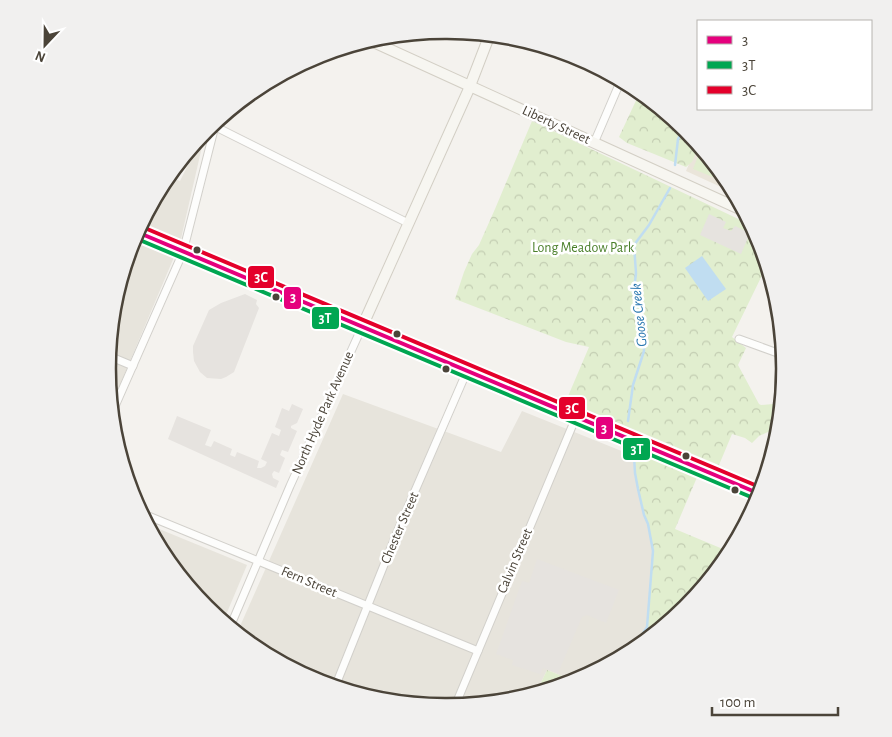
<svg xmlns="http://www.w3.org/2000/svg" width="892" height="737" font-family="'Alegreya Sans',sans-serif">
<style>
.residential{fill:#e7e4dc}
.commercial{fill:#f3ebdf}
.education{fill:#eae5da}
.grass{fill:#e1eecf}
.forest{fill:url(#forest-crowns)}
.parking{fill:#e6e3df}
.water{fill:#c0ddf1}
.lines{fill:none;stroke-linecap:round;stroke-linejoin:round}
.stream{stroke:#c0ddf1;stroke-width:2.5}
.street-casing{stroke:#d2d0cb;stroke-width:9}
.secondary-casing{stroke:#d3cfc5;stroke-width:12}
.primary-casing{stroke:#d6cebb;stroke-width:12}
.street{stroke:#fdfdfc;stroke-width:7}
.secondary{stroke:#f7f6f1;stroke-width:10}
.primary{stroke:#f2efe6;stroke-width:10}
.bus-1-casing{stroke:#fff;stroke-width:8}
.bus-2-casing{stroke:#fff;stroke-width:8}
.bus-3-casing{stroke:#fff;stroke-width:8}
.bus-1{stroke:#e5007d;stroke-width:4}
.bus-2{stroke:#00a651;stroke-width:4}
.bus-3{stroke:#e4002b;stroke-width:4}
.bus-dot{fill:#4b4439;stroke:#fff;stroke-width:2}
.labels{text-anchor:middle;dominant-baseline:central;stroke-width:5;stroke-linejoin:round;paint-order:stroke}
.street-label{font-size:14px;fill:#4b4439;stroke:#fff}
.park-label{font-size:14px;fill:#4a7f2a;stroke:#fff}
.water-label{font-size:15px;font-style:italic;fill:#2e7ab2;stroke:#fff}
.rim{fill:none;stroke:#4b4439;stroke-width:2.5}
.line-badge{stroke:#fff;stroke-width:2}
.badge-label{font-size:14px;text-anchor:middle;font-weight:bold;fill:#fff}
</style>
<defs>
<pattern id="forest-crowns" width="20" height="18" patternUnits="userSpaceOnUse" patternTransform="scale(1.25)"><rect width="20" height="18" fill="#e1eecf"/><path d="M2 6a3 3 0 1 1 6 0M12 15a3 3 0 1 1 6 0" fill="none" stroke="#c3cdb2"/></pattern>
</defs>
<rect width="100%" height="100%" fill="#f4f2ee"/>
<g class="residential">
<path d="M206,129L180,243L111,406L108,368L114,302L133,239L165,180L168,176L180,181Z"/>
<path d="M343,394L501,452L522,411L634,456L635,473L638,489L644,515L648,524L653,551L647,627L631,652L575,681L547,670L536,693L512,701L446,707L380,700L340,688L295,670L258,650L237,633Z"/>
<path d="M147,524L247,565L223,622L206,608L164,556Z"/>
</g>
<path class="commercial" d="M751,497L758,500L737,539L735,538Z"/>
<path class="education" d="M698,144L728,181L734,193L686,171Z"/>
<path class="grass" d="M701,148L728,181L730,184L693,169Z"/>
<g class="forest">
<path d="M640,92L686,129L699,145L692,162L686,167L627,143L619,137Z"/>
<path d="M532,121L751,225L759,239L767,265L732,337L746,348L738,365L759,404L761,405L773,404L779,421L777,436L770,431L759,436L752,443L745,438L732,434L719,465L566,401L589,347L566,342L455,299L464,272L472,254L479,245L495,209Z"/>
<path d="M634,449L698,475L675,529L730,552L685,608L657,631L647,627L653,551L648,524L643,513L635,473Z"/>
<path d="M547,670L575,681L536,693Z"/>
</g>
<g class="parking">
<path d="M709,214L726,222L723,228L731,231L735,226L750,233L741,254L700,235Z"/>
<path d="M245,294L257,300L256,304L259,308L234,372L226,377L221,379L207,378L200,372L194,361L193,352V346L209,310L221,303Z"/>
<path d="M292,404L303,409L297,423L291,426V428L297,431L288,452L282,450L280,455L285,458L279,473L274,471L272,474L273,478L279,481L276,488L168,439L177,416L211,430L205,445L211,447L214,441L232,449L230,455L235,457L237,452L259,461L257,468H261L265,466L267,462L261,459L272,433L279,436L281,430L275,427L282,408L289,411Z"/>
<path d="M537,559L619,590L606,623L587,615L582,617L558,673L543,668L540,674L512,665L513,660L496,654L522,581L529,583Z"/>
</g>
<path class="water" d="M702,256L726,289L708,301L685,268Z"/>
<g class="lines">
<g class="stream">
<path d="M675,165L678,139L684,128"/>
<path d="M628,421L633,385L644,351L643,331L636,314L634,290L636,273L634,245L649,225L670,188"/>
<path d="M631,652L647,627L653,551L648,524L644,515L638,489L635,473L634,456"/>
</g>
<defs>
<g id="street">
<path d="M212,125L408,223"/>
<path d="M594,143L621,80"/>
<path d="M739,339L783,355"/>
<path d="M109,356L133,366"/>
<path d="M112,413L183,252L216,122"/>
<path d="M141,513L478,651"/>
<path d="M230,627L290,486L362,327"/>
<path d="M335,687L398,530L467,371"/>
<path d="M455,706L576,417"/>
</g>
<g id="secondary">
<path d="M369,40L744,211"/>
<path d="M362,327L468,91L490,34"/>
</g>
<path id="primary" d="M137,232L760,494"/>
</defs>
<use href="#street" class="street-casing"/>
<use href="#secondary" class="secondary-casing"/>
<use href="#primary" class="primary-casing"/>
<use href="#street" class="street"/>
<use href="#secondary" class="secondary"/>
<use href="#primary" class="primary"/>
<defs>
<path id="bus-1" d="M137,232L760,494"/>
<path id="bus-2" d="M135,238L758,500"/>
<path id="bus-3" d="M140,226L762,488"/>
</defs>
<use href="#bus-1" class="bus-1-casing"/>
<use href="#bus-2" class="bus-2-casing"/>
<use href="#bus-3" class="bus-3-casing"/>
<use href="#bus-1" class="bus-1"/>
<use href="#bus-2" class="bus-2"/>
<use href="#bus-3" class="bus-3"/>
</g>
<g class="bus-dot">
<circle cx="197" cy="250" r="4.5"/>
<circle cx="276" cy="297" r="4.5"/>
<circle cx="397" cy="334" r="4.5"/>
<circle cx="446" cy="369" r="4.5"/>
<circle cx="686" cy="456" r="4.5"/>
<circle cx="735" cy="490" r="4.5"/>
</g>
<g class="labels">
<g class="street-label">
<text transform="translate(556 125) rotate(25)">Liberty Street</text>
<text transform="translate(323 413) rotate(-66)">North Hyde Park Avenue</text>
<text transform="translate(400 528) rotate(-67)">Chester Street</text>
<text transform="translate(515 561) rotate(-67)">Calvin Street</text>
<text transform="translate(309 582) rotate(23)">Fern Street</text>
</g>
<g class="park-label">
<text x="583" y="248">Long Meadow Park</text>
</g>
<g class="water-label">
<text transform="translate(639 315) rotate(-96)">Goose Creek</text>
</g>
</g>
<path d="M0 0H892V737H0ZM445 39H447A329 329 0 0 1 776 368V369A329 329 0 0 1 447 698H445A329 329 0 0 1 116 369V368A329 329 0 0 1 445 39Z" fill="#f1f0ef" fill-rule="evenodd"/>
<path class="rim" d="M445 39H447A329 329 0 0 1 776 368V369A329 329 0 0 1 447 698H445A329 329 0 0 1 116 369V368A329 329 0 0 1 445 39Z"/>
<g class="line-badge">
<rect x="247" y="265" width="28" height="24" rx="5" fill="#e4002b"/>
<rect x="283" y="286" width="19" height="24" rx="5" fill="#e5007d"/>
<rect x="311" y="306" width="29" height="24" rx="5" fill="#00a651"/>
<rect x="558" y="396" width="28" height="24" rx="5" fill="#e4002b"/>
<rect x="595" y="416" width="19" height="24" rx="5" fill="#e5007d"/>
<rect x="622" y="437" width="29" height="24" rx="5" fill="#00a651"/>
</g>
<g class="badge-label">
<text x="261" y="282">3C</text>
<text x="293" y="302">3</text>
<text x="325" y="323">3T</text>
<text x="572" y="413">3C</text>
<text x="604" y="433">3</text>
<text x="637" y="454">3T</text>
</g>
<rect x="697" y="20" width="175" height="90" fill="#ffffff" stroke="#b7b4b0"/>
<rect x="707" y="36" width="25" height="8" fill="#e5007d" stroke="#b7b4b0"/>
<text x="742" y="45" font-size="15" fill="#4b4439">3</text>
<rect x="707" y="61" width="25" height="8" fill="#00a651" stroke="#b7b4b0"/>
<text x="742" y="70" font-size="15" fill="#4b4439">3T</text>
<rect x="707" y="86" width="25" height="8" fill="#e4002b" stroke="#b7b4b0"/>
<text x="742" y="95" font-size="15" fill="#4b4439">3C</text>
<g transform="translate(45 45) rotate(202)" stroke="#ffffff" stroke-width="4" paint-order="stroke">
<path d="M0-4L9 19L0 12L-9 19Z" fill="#4b4439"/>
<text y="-8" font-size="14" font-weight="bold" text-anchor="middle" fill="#4b4439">N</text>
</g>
<path d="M712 707v8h126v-8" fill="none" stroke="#4b4439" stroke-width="2.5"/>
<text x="720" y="707" font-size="15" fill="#4b4439" stroke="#ffffff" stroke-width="4" paint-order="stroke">100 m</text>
</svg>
